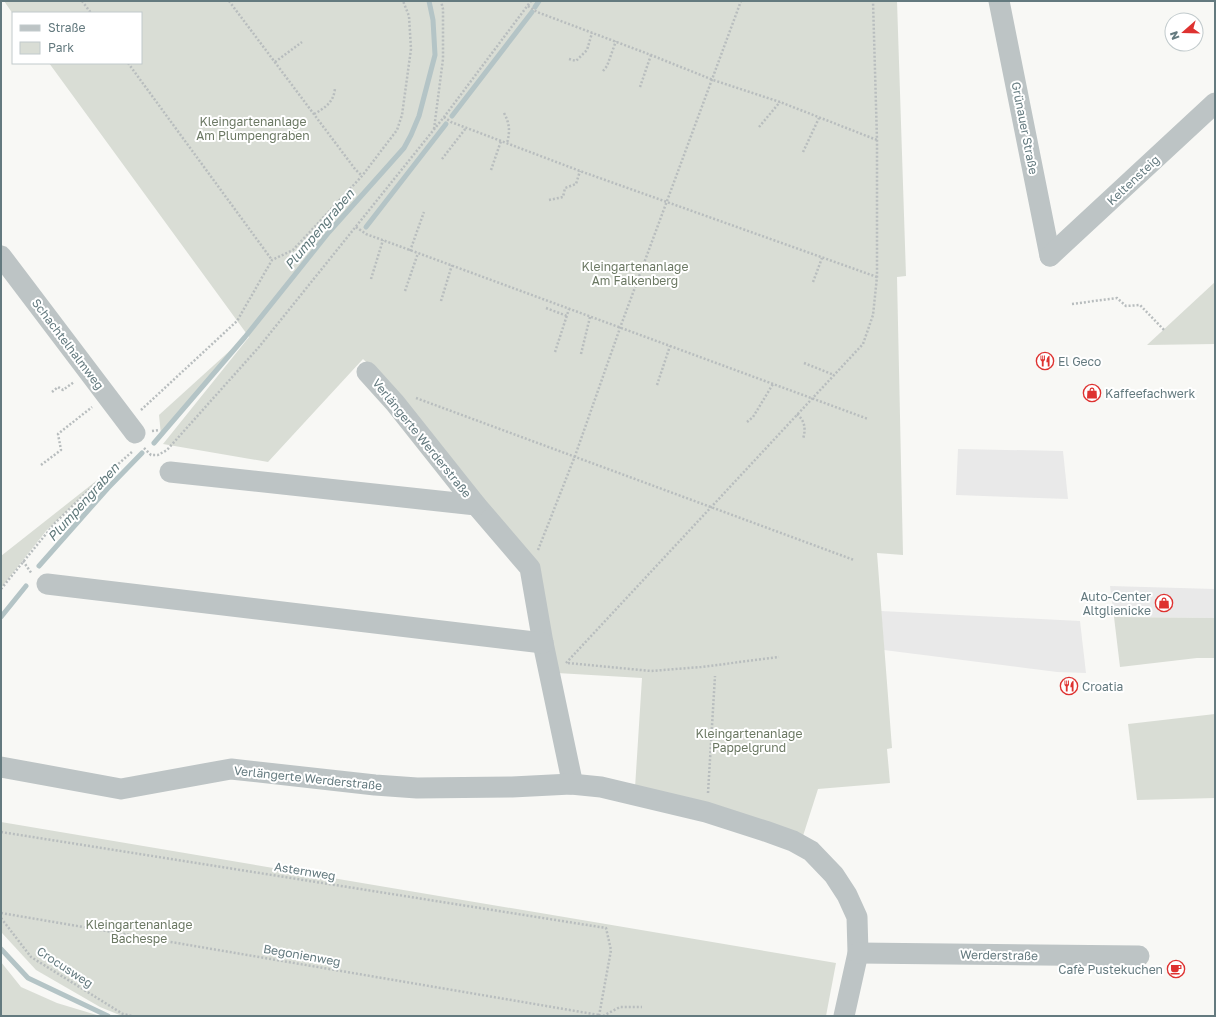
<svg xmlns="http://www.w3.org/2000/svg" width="1216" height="1017" font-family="'Golos Text',sans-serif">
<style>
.built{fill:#e9e9e9}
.green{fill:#d9ddd5}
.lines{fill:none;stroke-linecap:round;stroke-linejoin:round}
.stream{stroke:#b4c4c6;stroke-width:5}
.path{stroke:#b8bdbe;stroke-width:2.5;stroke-dasharray:2 2;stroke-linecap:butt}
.minor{stroke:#bdc4c5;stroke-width:21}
.labels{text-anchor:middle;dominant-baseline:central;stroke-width:4;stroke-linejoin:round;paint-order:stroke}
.park-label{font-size:12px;fill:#6b7863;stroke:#fff}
.street-label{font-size:12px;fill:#647a7f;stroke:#fff}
.poi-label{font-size:12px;fill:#647a7f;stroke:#fff;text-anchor:start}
.water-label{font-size:13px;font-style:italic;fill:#5f787a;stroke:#fff}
</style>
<rect width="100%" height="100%" fill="#f8f8f5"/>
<g class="built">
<path d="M958,449L1063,451L1068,499L956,495Z"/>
<path d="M1110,586L1215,589V618L1114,617Z"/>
<path d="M881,611L1080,621L1086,673L1057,672L884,650Z"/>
</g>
<g class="green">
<path d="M4,1H897L906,276L897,277L903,555L877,553L892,748L887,749L890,783L818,789L802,839L635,788L642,678L557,673L540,577L386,381L363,359L268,462L163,444L249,337L49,63H141V13L13,14Z"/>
<path d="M1215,282V344L1147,345Z"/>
<path d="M245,337L161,435L159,415Z"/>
<path d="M105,474L46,531L1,588V556Z"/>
<path d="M1114,617L1215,618V658H1197L1120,667Z"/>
<path d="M1215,714V798L1137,800L1128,724Z"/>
<path d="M1,822L836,963L826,1016H122L100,1007L36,970L2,933Z"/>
<path d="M1,962L21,987L57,1003L100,1016H1Z"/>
</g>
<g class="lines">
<g class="stream">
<path d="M535,7L539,1"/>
<path d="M452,116L532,12"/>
<path d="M366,227L446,124"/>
<path d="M154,443L245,337L329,232L404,148L411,135L419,116L435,55L433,20L429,1"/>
<path d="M39,566L108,488L142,453"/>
<path d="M1,617L26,586"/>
<path d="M1,949L28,978L108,1016"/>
</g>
<g class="path">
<path d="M82,1L91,13"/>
<path d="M229,1L355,169L362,176"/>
<path d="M528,6L537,12L651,55L713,80L780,102L877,140"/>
<path d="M569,59L576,61L587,50L592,33"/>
<path d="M275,62L302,42"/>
<path d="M128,63L272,260"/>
<path d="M603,71L607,66L616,41"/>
<path d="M640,87L651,55"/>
<path d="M504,113C510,124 510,132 507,143"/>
<path d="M314,114C325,108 334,102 335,88"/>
<path d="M444,117L451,122L580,171L877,277"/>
<path d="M759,127L780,102"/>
<path d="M434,129L443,59V9L441,1"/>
<path d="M803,152L819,118"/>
<path d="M442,159L466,128"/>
<path d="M491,170L501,141"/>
<path d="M549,200L563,197L565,188L576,184L580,171"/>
<path d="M356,227L366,234L418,253L868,419"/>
<path d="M410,251L424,212"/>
<path d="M371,279L383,240"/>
<path d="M813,282L822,258"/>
<path d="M405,291L418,253"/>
<path d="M441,301L452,265"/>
<path d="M1072,304L1117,298L1126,306L1140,305L1165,331"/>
<path d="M546,308L567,316"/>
<path d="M555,352L569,309"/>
<path d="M581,354L590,317"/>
<path d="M804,363L834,375"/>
<path d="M657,385L670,346"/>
<path d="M52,392L58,387L63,390L74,382"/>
<path d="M416,398L854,560"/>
<path d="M141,410L237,321L272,260L293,250L362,176L397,130L402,115L411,49L409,16L403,1"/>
<path d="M797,414C805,421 806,429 803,439"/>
<path d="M747,422L753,417L773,384"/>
<path d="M152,431L159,430"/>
<path d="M144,448L151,455H158L167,450L259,347L444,117L531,1"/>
<path d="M41,465L61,450L58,434L92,407"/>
<path d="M538,550L575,456L620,328L741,1"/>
<path d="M23,561L32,574"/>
<path d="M1,589L55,523L92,487L133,451"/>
<path d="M566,663L863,344L873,315L877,277V140L873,1"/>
<path d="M568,663L651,671L701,667L779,657"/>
<path d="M708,793L715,676"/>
<path d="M1,832L606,928L611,950L599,1016"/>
<path d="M1,913L599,1015"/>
<path d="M1,918L31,957L123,1014L132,1016"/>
<path d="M603,1016L620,1007H642"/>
</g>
<g class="minor">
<path d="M999,1L1050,256"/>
<path d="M1,256L135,433"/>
<path d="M1050,256L1215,103"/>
<path d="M367,372L395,403L476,505L530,568L543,643L571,776V784"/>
<path d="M170,472L476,505"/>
<path d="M47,584L543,643"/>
<path d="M1,767L121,789L231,769L375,785L417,788L512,787L571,784L601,787L706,812L765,831L793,841L811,851L834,875L847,895L857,917L858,953L844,1016"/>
<path d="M858,953L1139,956"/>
</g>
</g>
<defs>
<symbol id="restaurant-ring" viewBox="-11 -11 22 22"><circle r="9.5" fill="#fff" stroke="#de3230" stroke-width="1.5"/><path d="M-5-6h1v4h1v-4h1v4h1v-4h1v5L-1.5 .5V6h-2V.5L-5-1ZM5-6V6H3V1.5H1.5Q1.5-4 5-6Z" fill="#de3230"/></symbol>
<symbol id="shop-ring" viewBox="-11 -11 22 22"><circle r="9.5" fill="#fff" stroke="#de3230" stroke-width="1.5"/><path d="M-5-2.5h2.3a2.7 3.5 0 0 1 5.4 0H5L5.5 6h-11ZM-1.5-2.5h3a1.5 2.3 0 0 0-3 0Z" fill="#de3230"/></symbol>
<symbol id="cafe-ring" viewBox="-11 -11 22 22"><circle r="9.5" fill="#fff" stroke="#de3230" stroke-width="1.5"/><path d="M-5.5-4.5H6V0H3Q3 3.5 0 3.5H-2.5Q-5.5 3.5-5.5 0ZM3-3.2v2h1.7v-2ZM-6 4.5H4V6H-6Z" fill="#de3230"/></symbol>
</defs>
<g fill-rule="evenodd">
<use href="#restaurant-ring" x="1035" y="351" width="20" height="20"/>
<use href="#shop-ring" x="1082" y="383" width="20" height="20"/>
<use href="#shop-ring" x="1154" y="593" width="20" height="20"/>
<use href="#restaurant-ring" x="1059" y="676" width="20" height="20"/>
<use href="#cafe-ring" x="1166" y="959" width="20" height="20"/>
</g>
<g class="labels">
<g class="park-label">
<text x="253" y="121">Kleingartenanlage<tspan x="253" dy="14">Am Plumpengraben</tspan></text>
<text x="635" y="266">Kleingartenanlage<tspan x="635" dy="14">Am Falkenberg</tspan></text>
<text x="749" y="733">Kleingartenanlage<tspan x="749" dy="14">Pappelgrund</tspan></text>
<text x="139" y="924">Kleingartenanlage<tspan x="139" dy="14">Bachespe</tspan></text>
</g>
<g class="street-label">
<text transform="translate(1025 128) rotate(79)">Grünauer Straße</text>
<text transform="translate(1133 180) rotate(-43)">Keltensteig</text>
<text transform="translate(68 344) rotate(53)">Schachtelhalmweg</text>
<text transform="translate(422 438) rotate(51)">Verlängerte Werderstraße</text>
<text transform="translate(308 778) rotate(6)">Verlängerte Werderstraße</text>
<text transform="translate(305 871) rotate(9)">Asternweg</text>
<text transform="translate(302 955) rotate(10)">Begonienweg</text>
<text transform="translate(999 955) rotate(1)">Werderstraße</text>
<text transform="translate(65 967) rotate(33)">Crocusweg</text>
</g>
<g class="poi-label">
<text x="1058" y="361">El Geco</text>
<text x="1105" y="393">Kaffeefachwerk</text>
<text x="1151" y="596" text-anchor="end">Auto-Center<tspan x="1151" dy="14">Altglienicke</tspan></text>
<text x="1082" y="686">Croatia</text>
<text x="1163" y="969" text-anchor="end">Cafè Pustekuchen</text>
</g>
<g class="water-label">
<text transform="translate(319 229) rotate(-50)">Plumpengraben</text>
<text transform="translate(83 502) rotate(-48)">Plumpengraben</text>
</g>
</g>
<rect width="1216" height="1017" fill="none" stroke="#647a7f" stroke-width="4"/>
<rect x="12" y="12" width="130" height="52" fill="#ffffff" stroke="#c1cacc"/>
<rect x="20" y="25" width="20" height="6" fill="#bdc4c5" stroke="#c1cacc"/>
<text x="48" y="32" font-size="12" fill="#647a7f">Straße</text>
<rect x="20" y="42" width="20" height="12" fill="#d9ddd5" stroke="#c1cacc"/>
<text x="48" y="52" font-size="12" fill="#647a7f">Park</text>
<g transform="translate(1184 32) rotate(250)"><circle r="19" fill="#ffffff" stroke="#c1cacc"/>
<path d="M0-3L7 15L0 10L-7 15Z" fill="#de3230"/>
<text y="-6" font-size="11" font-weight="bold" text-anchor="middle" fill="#647a7f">N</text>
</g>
</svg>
